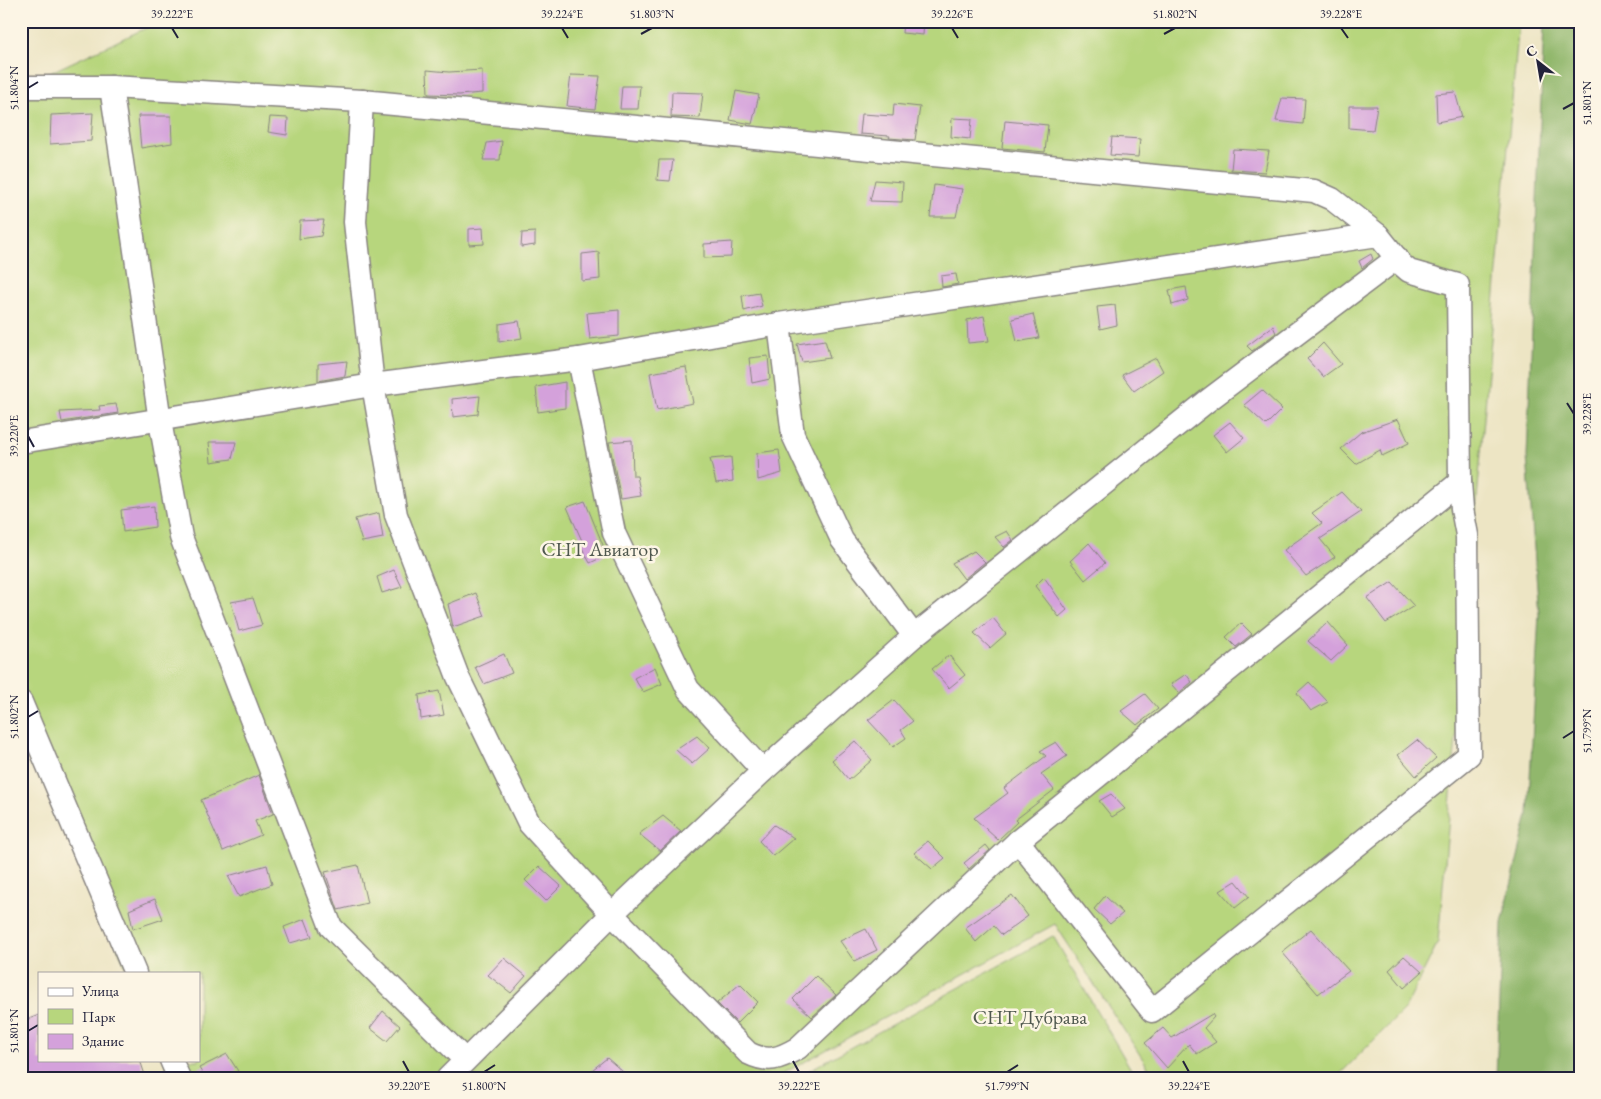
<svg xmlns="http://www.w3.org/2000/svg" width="1601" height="1099" font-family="'EB Garamond',serif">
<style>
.green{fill:#b7d67d;stroke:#6c7c5c}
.forest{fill:#91b76c;stroke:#5a6c54}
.building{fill:#d4a1db}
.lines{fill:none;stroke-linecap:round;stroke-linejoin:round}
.minor-casing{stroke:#888480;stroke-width:25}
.minor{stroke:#fff;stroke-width:22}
.ticks{fill:none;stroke:#22223b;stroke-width:2}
.labels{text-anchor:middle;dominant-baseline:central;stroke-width:5;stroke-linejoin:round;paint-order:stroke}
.park-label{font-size:20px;fill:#4f584f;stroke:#fcf5e5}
.neatline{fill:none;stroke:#22223b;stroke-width:2}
.ticks-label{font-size:12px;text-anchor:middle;fill:#22223b}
</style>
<rect width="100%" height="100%" fill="#fcf5e5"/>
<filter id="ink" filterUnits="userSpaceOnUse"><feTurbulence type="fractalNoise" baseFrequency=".02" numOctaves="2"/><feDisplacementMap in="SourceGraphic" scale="10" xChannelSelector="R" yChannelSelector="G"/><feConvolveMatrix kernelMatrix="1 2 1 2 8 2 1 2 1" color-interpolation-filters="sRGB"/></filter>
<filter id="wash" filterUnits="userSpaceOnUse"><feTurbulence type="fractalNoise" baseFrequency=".0096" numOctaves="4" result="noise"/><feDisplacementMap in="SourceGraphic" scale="20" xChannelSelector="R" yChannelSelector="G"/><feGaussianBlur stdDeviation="1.12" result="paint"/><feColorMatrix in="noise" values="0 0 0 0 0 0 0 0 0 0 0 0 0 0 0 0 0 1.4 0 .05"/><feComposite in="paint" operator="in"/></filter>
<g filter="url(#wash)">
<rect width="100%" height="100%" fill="#ede5c4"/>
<g class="green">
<path d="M161,21H1519L1438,942L1405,1009L1336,1078H1155L1055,924L775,1078H172L164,1060H199V973H128L21,719V86Z"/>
<path d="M1053,936L1136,1078H795Z"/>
</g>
<path class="forest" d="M1544,21H1580V1078H1496L1502,923L1528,815L1539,614L1527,457Z"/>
<g id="blocks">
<g class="building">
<path d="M903,21H924L923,35L902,33Z"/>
<path d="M427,70L449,72L482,70V93L459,95L428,94Z"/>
<path d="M571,75L600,76L595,109L567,106Z"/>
<path d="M622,86H640L638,109H620Z"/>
<path d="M736,91L759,95L752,124L730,120Z"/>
<path d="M672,92L703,93L700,118L671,117Z"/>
<path d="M1455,92L1462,117L1437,122L1436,94Z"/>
<path d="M1282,98L1305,99L1303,124L1276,121Z"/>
<path d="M894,104L920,107L915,140L889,138L890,136L860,134L862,114L893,116Z"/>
<path d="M1349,106H1377L1373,130L1349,128Z"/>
<path d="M93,113L91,141L50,144L51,115Z"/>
<path d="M138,116H171L172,143L141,148Z"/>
<path d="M270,117L288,118L287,135L268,132Z"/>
<path d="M952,118L972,119L970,139L951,137Z"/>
<path d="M1005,121L1048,125L1045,152L1002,148Z"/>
<path d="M1112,137L1140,139L1138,157L1110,155Z"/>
<path d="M502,141L500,160H483L487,143Z"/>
<path d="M1233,149L1269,151L1265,172L1231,170Z"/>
<path d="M659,160H673L670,181L657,180Z"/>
<path d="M875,180L903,182L902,202L870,201Z"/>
<path d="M934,185L962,189L956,217H930Z"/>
<path d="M324,220L321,236L299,239L300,221Z"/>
<path d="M483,228L484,244L469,245V229Z"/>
<path d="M535,232V245L521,247L522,233Z"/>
<path d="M732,242L731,257L704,258V244Z"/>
<path d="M599,252L600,279L582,281V254Z"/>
<path d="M1371,254L1373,259L1362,268L1359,261Z"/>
<path d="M956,274L958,284L942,287L941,276Z"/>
<path d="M1186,287L1188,300L1172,305L1169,290Z"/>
<path d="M759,293L762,306L744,311L742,296Z"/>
<path d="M1115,305L1117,325L1100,329L1097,307Z"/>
<path d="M619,310V336L590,339L587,313Z"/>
<path d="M1033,314L1039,338L1017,342L1012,319Z"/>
<path d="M984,316L989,341L968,343L967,320Z"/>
<path d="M519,321L522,338L499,342V324Z"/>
<path d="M1273,326L1276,333L1252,351L1247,346Z"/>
<path d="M825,340L830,358L802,362L797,344Z"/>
<path d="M1323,343L1341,364L1323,377L1307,359Z"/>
<path d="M768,356L770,379L752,383L749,358Z"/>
<path d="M1156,358L1163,371L1134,391L1122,375Z"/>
<path d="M347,361L345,376L318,381V364Z"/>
<path d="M686,367L693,403L657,410L650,373Z"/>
<path d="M565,382V408L538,412L536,387Z"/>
<path d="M1262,390L1282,409L1266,425L1244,405Z"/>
<path d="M480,396L478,414L453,417L452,399Z"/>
<path d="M116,404L118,413L62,422L60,412L100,410L99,406Z"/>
<path d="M1398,419L1409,443L1382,456L1380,450L1356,464L1341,449L1361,432Z"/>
<path d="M1230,422L1244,438L1227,452L1213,435Z"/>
<path d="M632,440L633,476H637L641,496L621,499L609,442Z"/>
<path d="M209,442H236L232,459L211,462Z"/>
<path d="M779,450L782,473L758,480L757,453Z"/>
<path d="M731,457L733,481L716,483L710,459Z"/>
<path d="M1342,492L1361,512L1320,539L1335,557L1306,576L1284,550L1322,523L1312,513Z"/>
<path d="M585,501L607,555L590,563L580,544L583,543L567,507Z"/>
<path d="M154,506L155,527L123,532L121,510Z"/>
<path d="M379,513L383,538L362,542L355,519Z"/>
<path d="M1007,531L1013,540L1004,547L995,537Z"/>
<path d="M1089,543L1105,563L1085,580L1070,561Z"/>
<path d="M974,551L985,562L964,579L952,563Z"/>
<path d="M394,570L402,587L382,593L377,577Z"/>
<path d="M1044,577L1067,610L1059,617L1035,586Z"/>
<path d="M1392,582L1414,606L1386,623L1367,598Z"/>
<path d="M476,593L485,616L453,627L448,604Z"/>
<path d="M253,598L262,625L239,631L231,602Z"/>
<path d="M993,618L1006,634L990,648L974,633Z"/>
<path d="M1328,622L1348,645L1331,661L1308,641Z"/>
<path d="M1241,623L1252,634L1236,647L1226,637Z"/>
<path d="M504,654L512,673L484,684L475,667Z"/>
<path d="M949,655L965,675L949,688L932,669Z"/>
<path d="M655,667L662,684L643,692L634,678Z"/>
<path d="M1186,674L1192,682L1179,693L1171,684Z"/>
<path d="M1309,682L1328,702L1311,711L1297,693Z"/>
<path d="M439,691L444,715L421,719L419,695Z"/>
<path d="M1145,694L1158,709L1137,725L1121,711Z"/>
<path d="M894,700L913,721L901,730L906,738L893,747L868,720Z"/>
<path d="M697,736L710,748L692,764L676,750Z"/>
<path d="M1417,740L1436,758L1416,776L1398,755Z"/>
<path d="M855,741L872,760L849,780L832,760Z"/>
<path d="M1056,742L1067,756L1041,774L1054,790L1015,820L1017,822L998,840L974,818L1008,793L1004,788L1046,756L1040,751Z"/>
<path d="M259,775L273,814L255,821L261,835L223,851L201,800Z"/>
<path d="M1111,794L1125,809L1112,817L1099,801Z"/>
<path d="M663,816L681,831L660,851L639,834Z"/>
<path d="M774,825L794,838L773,856L759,841Z"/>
<path d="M928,841L945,858L932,869L914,853Z"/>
<path d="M986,845L990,850L969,869L964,863Z"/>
<path d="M267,865L272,884L239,897L228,876Z"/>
<path d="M358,865L367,903L338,910L325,872Z"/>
<path d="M539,866L561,886L546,901L525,880Z"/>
<path d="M1236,881L1249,897L1235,908L1220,891Z"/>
<path d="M1012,895L1028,916L1002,935L994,926L976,942L965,928Z"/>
<path d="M1105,896L1123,913L1110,924L1094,909Z"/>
<path d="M155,899L163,919L133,929L129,910Z"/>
<path d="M305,919L312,937L290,943L284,927Z"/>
<path d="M866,929L877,950L854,961L840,941Z"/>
<path d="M1311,929L1349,971L1318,994L1282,952Z"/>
<path d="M1404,956L1422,972L1404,988L1389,970Z"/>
<path d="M504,958L526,976L511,993L488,975Z"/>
<path d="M816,976L836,995L812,1017L793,999Z"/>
<path d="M740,984L758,1002L737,1023L717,1003Z"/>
<path d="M383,1011L400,1026L387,1041L370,1028Z"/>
<path d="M1212,1014L1214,1017L1204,1028L1216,1042L1197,1054L1189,1044L1167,1068L1145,1043L1163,1028L1172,1038Z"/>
<path d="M39,1015V1060H140L146,1078H21V1022Z"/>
<path d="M227,1054L238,1071L226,1078H205L199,1068Z"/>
<path d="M607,1058L630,1078H600L592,1070Z"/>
</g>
</g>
</g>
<g filter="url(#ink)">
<use href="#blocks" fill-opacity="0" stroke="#888480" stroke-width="1"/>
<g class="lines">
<defs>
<g id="minor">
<path d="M21,87H111L362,101L1314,191L1332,199L1378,235L1402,265L1409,271L1458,285L1460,482L1462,509L1467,535L1469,755L1152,1011L1018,841"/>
<path d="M111,87L160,421L181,537L331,927L465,1060"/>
<path d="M362,101L355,222L373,385L396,515L458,677L529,823L612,914L748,1053C768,1063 779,1059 798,1048L1018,841L1460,482"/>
<path d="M779,324L793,435L842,540L914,636"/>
<path d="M579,359L614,533L688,689L763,771"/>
<path d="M21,442L373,385L579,359L779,324L1378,235"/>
<path d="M21,702L135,973"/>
<path d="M171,1060L179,1078"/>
<path d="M448,1078L612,914L763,771L914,636L1206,402L1397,258"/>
</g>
</defs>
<use href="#minor" class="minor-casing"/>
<use href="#minor" class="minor"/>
</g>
</g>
<path class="ticks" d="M172,28L178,38M562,28L568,38M952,28L958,38M1341,28L1348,38M641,34L652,28M1164,34L1175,28M28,88L38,82M1563,109L1574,103M1567,403L1574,414M28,436L34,447M28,717L38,711M1563,738L1574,731M28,1031L38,1025M403,1061L409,1072M793,1061L799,1072M1183,1061L1189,1072M484,1072L495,1065M1007,1072L1018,1065"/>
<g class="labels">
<g class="park-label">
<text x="600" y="549">СНТ Авиатор</text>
<text x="1030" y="1017">СНТ Дубрава</text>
</g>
</g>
<rect width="1601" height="1099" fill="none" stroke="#fcf5e5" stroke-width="55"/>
<rect x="38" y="972" width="162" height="90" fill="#fcf5e5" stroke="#a5a1a1"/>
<rect x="48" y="988" width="25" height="8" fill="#ffffff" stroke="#a5a1a1"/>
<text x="82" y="996" font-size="15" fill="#22223b">Улица</text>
<rect x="48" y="1009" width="25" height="15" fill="#b7d67d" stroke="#a5a1a1"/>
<text x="82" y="1022" font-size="15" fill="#22223b">Парк</text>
<rect x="48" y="1034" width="25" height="15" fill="#d4a1db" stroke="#a5a1a1"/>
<text x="82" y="1046" font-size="15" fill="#22223b">Здание</text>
<g transform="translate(1538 62) rotate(329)" stroke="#fcf5e5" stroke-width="4" paint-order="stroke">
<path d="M0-4L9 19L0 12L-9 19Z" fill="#22223b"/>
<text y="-8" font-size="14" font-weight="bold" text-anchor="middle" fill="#22223b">С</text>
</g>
<rect x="28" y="28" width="1546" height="1044" class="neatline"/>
<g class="ticks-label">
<text x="172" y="18">39.222°E</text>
<text x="562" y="18">39.224°E</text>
<text x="652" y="18">51.803°N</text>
<text x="952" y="18">39.226°E</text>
<text x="1175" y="18">51.802°N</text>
<text x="1341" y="18">39.228°E</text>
<text transform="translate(14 88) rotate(-90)" y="4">51.804°N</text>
<text transform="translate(1587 103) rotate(-90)" y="4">51.801°N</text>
<text transform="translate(1587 414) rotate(-90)" y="4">39.228°E</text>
<text transform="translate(14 436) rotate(-90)" y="4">39.220°E</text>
<text transform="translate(14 717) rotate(-90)" y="4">51.802°N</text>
<text transform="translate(1587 731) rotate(-90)" y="4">51.799°N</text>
<text transform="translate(14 1031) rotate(-90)" y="4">51.801°N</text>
<text x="409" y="1090">39.220°E</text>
<text x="484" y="1090">51.800°N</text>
<text x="799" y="1090">39.222°E</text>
<text x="1007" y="1090">51.799°N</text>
<text x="1189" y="1090">39.224°E</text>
</g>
</svg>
